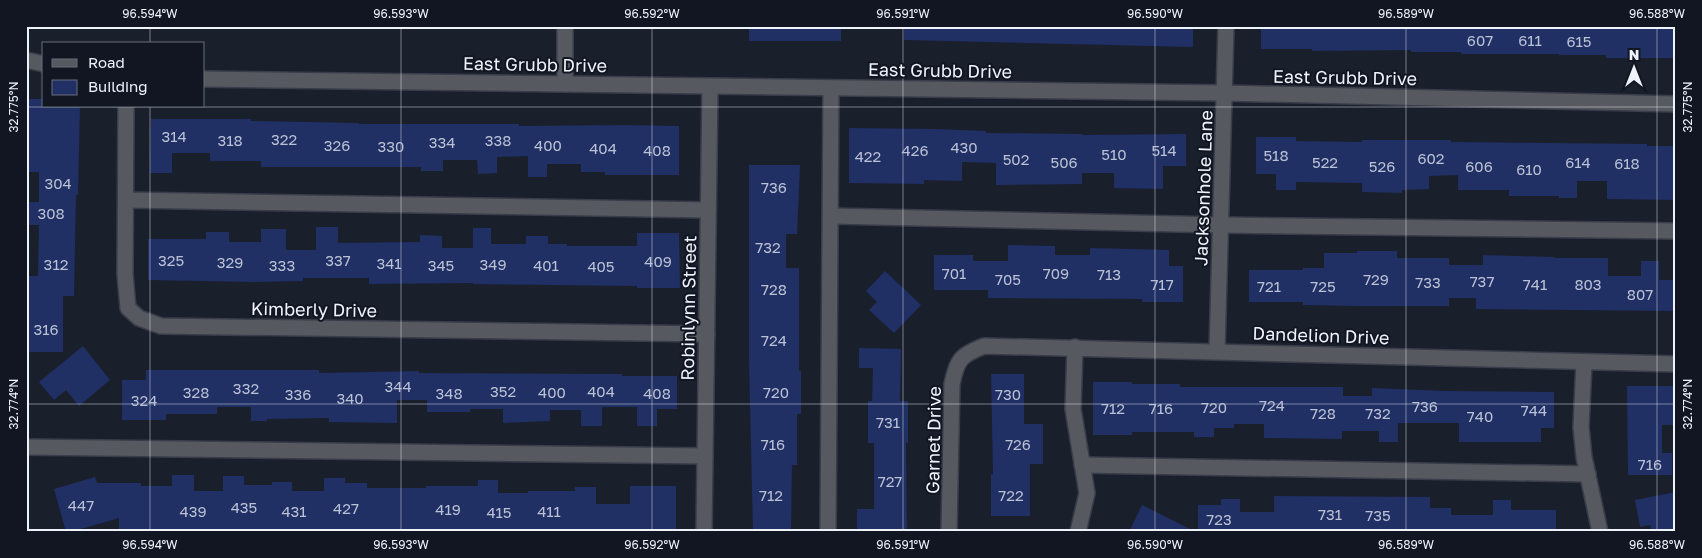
<svg xmlns="http://www.w3.org/2000/svg" width="1702" height="558" font-family="'Golos Text',sans-serif">
<style>
.building{fill:#202f64}
.lines{fill:none;stroke-linecap:round;stroke-linejoin:round}
.minor-casing{stroke:#383d49;stroke-width:18}
.minor{stroke:#575960;stroke-width:15}
.ticks{fill:none;stroke:#eef2fb;stroke-width:1;stroke-opacity:0.45}
.labels{text-anchor:middle;dominant-baseline:central;stroke-width:4;stroke-linejoin:round;paint-order:stroke}
.number-label{font-size:15px;fill:#bac1d5}
.street-label{font-size:18px;fill:#eef2fb;stroke:#111622}
.neatline{fill:none;stroke:#eef2fb;stroke-width:2}
.ticks-label{font-size:12px;text-anchor:middle;fill:#eef2fb}
</style>
<rect width="100%" height="100%" fill="#1a1f2c"/>
<g class="building">
<rect x="749" y="26" width="92" height="15"/>
<path d="M904,26H1193V47L904,40Z"/>
<path d="M1261,26H1676V58H1606V55H1559V54H1461V52H1411V50L1312,51V49H1261Z"/>
<path d="M26,99H44V106H80L78,195H76L74,296H63V352H28V296H26V276H38L39,225H26V202H39V172H28Z"/>
<path d="M151,119H251V121L359,123V124H519V126L626,125L679,126V175H605V172H581V164H547V177H528V156L497,157V173L478,174L477,160H443V171H421V167H261V161H210V153H172V173H150Z"/>
<path d="M849,128L935,129L986,131V133L1082,134V135L1186,134V166H1163V189L1114,188V173H1082V184L996,185V163L962,162V181L924,180V184L849,183Z"/>
<path d="M1256,137H1296V141L1362,142V140H1451V142L1647,144V146H1676V200L1607,199V181H1577V198H1559V196H1509V190H1458V175L1429,176V189L1402,190V193L1362,192V183L1296,182V190H1276V174H1256Z"/>
<path d="M749,165H800L797,234H786V268H799V371H801V414H797V465H792L791,532H753L749,363Z"/>
<path d="M316,227H338V243L420,242V235L442,236V248H473V228H491V244H526V236H548V244H567V246H637V233H679L680,288H637V286L473,284V283L369,284V278H303V281L254,282L148,280V239H206V232H229V242H261V229H286V250H316Z"/>
<path d="M1008,245L1055,246V255H1090V248L1169,250V266H1183V302H1142V299L988,298V290H934V255H973V261H1008Z"/>
<path d="M1357,251H1397V258H1449V265H1483V255L1554,257V258H1608V276H1641V261H1659V280H1676V311L1476,309V298H1449V306H1356L1303,305V302H1249V270H1303V268H1324V253H1357Z"/>
<path d="M885,271L921,305L894,333L869,310L877,302L866,291Z"/>
<path d="M83,346L110,380L79,406L66,390L54,400L39,382Z"/>
<path d="M859,348L901,349L900,401H908V443H906L907,532H857V509H874V443H868V401H872L873,368H859Z"/>
<path d="M146,370H319V373L419,371V373L622,374V376H677V409H657V426H637V407H602V426H581V410H550V421L503,423V409H470V412H427V400H397V423L329,422V418L267,419V421H251V407H217V414H166V420H122V380H146Z"/>
<path d="M991,374H1024V424H1043V464H1030V516H991V474H993Z"/>
<path d="M1093,382H1132V384H1180V387H1343V396H1372V388L1445,391L1554,392V428H1541V442H1459V423H1398V442H1379V431H1342V439L1264,438V424H1234V428H1214V437H1194V432H1132V435H1093Z"/>
<path d="M1627,386H1676V425H1662V453H1672V475H1628Z"/>
<path d="M172,475H194V491H223V476H244V485H272V482H292V491H324V478H345V483H367V488H426V486H478V480H498V493H528V491H575V487H596V504H630V486H676V532H324L272,530V529L119,530V518L71,532H66L54,489L95,477L97,483H141V486H172Z"/>
<path d="M1676,492V532H1652L1650,525L1640,527L1635,500Z"/>
<path d="M1274,496L1430,497V508H1451V515H1493V500H1511V510H1556V532H1198V505H1221V499H1240V512H1274Z"/>
<path d="M1142,505L1196,532H1129Z"/>
</g>
<g class="lines">
<defs>
<g id="minor">
<path d="M565,26V84"/>
<path d="M26,60L44,64"/>
<path d="M204,79L1224,93L1676,104"/>
<path d="M126,106L125,274L128,308L139,318L161,326L707,334"/>
<path d="M126,200L708,210"/>
<path d="M831,216L1221,225L1676,231"/>
<path d="M1075,347L1073,409L1087,493L1078,532"/>
<path d="M1217,351L1226,26"/>
<path d="M1584,362L1581,427L1584,457L1600,532"/>
<path d="M26,447L705,456"/>
<path d="M1082,465L1588,474"/>
<path d="M704,532L710,86"/>
<path d="M828,532L831,88"/>
<path d="M949,532L952,384C957,359 961,355 984,346L1676,364"/>
</g>
</defs>
<use href="#minor" class="minor-casing"/>
<use href="#minor" class="minor"/>
</g>
<path class="ticks" d="M150,26V44M401,26V532M652,26V532M903,26V532M1155,26V532M1406,26V532M1657,26V532M150,106V532M26,107H1676M26,404H1676"/>
<g class="labels">
<g class="number-label">
<text x="1480" y="40">607</text>
<text x="1530" y="40">611</text>
<text x="1579" y="41">615</text>
<text x="174" y="136">314</text>
<text x="284" y="139">322</text>
<text x="230" y="140">318</text>
<text x="498" y="140">338</text>
<text x="442" y="142">334</text>
<text x="337" y="145">326</text>
<text x="548" y="145">400</text>
<text x="391" y="146">330</text>
<text x="964" y="147">430</text>
<text x="603" y="148">404</text>
<text x="657" y="150">408</text>
<text x="915" y="150">426</text>
<text x="1164" y="150">514</text>
<text x="1114" y="154">510</text>
<text x="1276" y="155">518</text>
<text x="868" y="156">422</text>
<text x="1431" y="158">602</text>
<text x="1016" y="159">502</text>
<text x="1064" y="162">506</text>
<text x="1325" y="162">522</text>
<text x="1578" y="162">614</text>
<text x="1627" y="163">618</text>
<text x="1382" y="166">526</text>
<text x="1479" y="166">606</text>
<text x="1529" y="169">610</text>
<text x="58" y="183">304</text>
<text x="774" y="187">736</text>
<text x="51" y="213">308</text>
<text x="768" y="247">732</text>
<text x="171" y="260">325</text>
<text x="338" y="260">337</text>
<text x="658" y="261">409</text>
<text x="230" y="262">329</text>
<text x="389" y="263">341</text>
<text x="56" y="264">312</text>
<text x="493" y="264">349</text>
<text x="282" y="265">333</text>
<text x="441" y="265">345</text>
<text x="546" y="265">401</text>
<text x="601" y="266">405</text>
<text x="954" y="273">701</text>
<text x="1056" y="273">709</text>
<text x="1109" y="274">713</text>
<text x="1008" y="279">705</text>
<text x="1376" y="279">729</text>
<text x="1482" y="281">737</text>
<text x="1428" y="282">733</text>
<text x="1162" y="284">717</text>
<text x="1535" y="284">741</text>
<text x="1588" y="284">803</text>
<text x="1269" y="286">721</text>
<text x="1323" y="286">725</text>
<text x="774" y="289">728</text>
<text x="1640" y="294">807</text>
<text x="46" y="329">316</text>
<text x="774" y="340">724</text>
<text x="398" y="386">344</text>
<text x="246" y="388">332</text>
<text x="503" y="391">352</text>
<text x="601" y="391">404</text>
<text x="196" y="392">328</text>
<text x="552" y="392">400</text>
<text x="776" y="392">720</text>
<text x="449" y="393">348</text>
<text x="657" y="393">408</text>
<text x="298" y="394">336</text>
<text x="1008" y="394">730</text>
<text x="350" y="398">340</text>
<text x="144" y="400">324</text>
<text x="1272" y="405">724</text>
<text x="1425" y="406">736</text>
<text x="1214" y="407">720</text>
<text x="1113" y="408">712</text>
<text x="1161" y="408">716</text>
<text x="1534" y="410">744</text>
<text x="1323" y="413">728</text>
<text x="1378" y="413">732</text>
<text x="1480" y="416">740</text>
<text x="888" y="422">731</text>
<text x="773" y="444">716</text>
<text x="1018" y="444">726</text>
<text x="1650" y="464">716</text>
<text x="890" y="481">727</text>
<text x="771" y="495">712</text>
<text x="1011" y="495">722</text>
<text x="81" y="505">447</text>
<text x="244" y="507">435</text>
<text x="346" y="508">427</text>
<text x="448" y="509">419</text>
<text x="193" y="511">439</text>
<text x="294" y="511">431</text>
<text x="549" y="511">411</text>
<text x="499" y="512">415</text>
<text x="1330" y="514">731</text>
<text x="1378" y="515">735</text>
<text x="1219" y="519">723</text>
</g>
<g class="street-label">
<text transform="translate(535 64) rotate(1)">East Grubb Drive</text>
<text transform="translate(940 70) rotate(1)">East Grubb Drive</text>
<text transform="translate(1345 77) rotate(1)">East Grubb Drive</text>
<text transform="translate(1203 188) rotate(-88)">Jacksonhole Lane</text>
<text transform="translate(688 308) rotate(-89)">Robinlynn Street</text>
<text transform="translate(314 309) rotate(1)">Kimberly Drive</text>
<text transform="translate(1321 335) rotate(2)">Dandelion Drive</text>
<text transform="translate(933 440) rotate(-89)">Garnet Drive</text>
</g>
</g>
<rect width="1702" height="558" fill="none" stroke="#111622" stroke-width="55"/>
<rect x="42" y="42" width="162" height="65" fill="#111622" stroke="#696e79"/>
<rect x="52" y="59" width="25" height="8" fill="#575960" stroke="#696e79"/>
<text x="88" y="68" font-size="15" fill="#eef2fb">Road</text>
<rect x="52" y="80" width="25" height="15" fill="#202f64" stroke="#696e79"/>
<text x="88" y="92" font-size="15" fill="#eef2fb">Building</text>
<g transform="translate(1634 68)" stroke="#111622" stroke-width="4" paint-order="stroke">
<path d="M0-4L9 19L0 12L-9 19Z" fill="#eef2fb"/>
<text y="-8" font-size="14" font-weight="bold" text-anchor="middle" fill="#eef2fb">N</text>
</g>
<rect x="28" y="28" width="1646" height="502" class="neatline"/>
<g class="ticks-label">
<text x="150" y="18">96.594°W</text>
<text x="401" y="18">96.593°W</text>
<text x="652" y="18">96.592°W</text>
<text x="903" y="18">96.591°W</text>
<text x="1155" y="18">96.590°W</text>
<text x="1406" y="18">96.589°W</text>
<text x="1657" y="18">96.588°W</text>
<text transform="translate(14 107) rotate(-90)" y="4">32.775°N</text>
<text transform="translate(1688 107) rotate(-90)" y="4">32.775°N</text>
<text transform="translate(14 404) rotate(-90)" y="4">32.774°N</text>
<text transform="translate(1688 404) rotate(-90)" y="4">32.774°N</text>
<text x="150" y="549">96.594°W</text>
<text x="401" y="549">96.593°W</text>
<text x="652" y="549">96.592°W</text>
<text x="903" y="549">96.591°W</text>
<text x="1155" y="549">96.590°W</text>
<text x="1406" y="549">96.589°W</text>
<text x="1657" y="549">96.588°W</text>
</g>
</svg>
